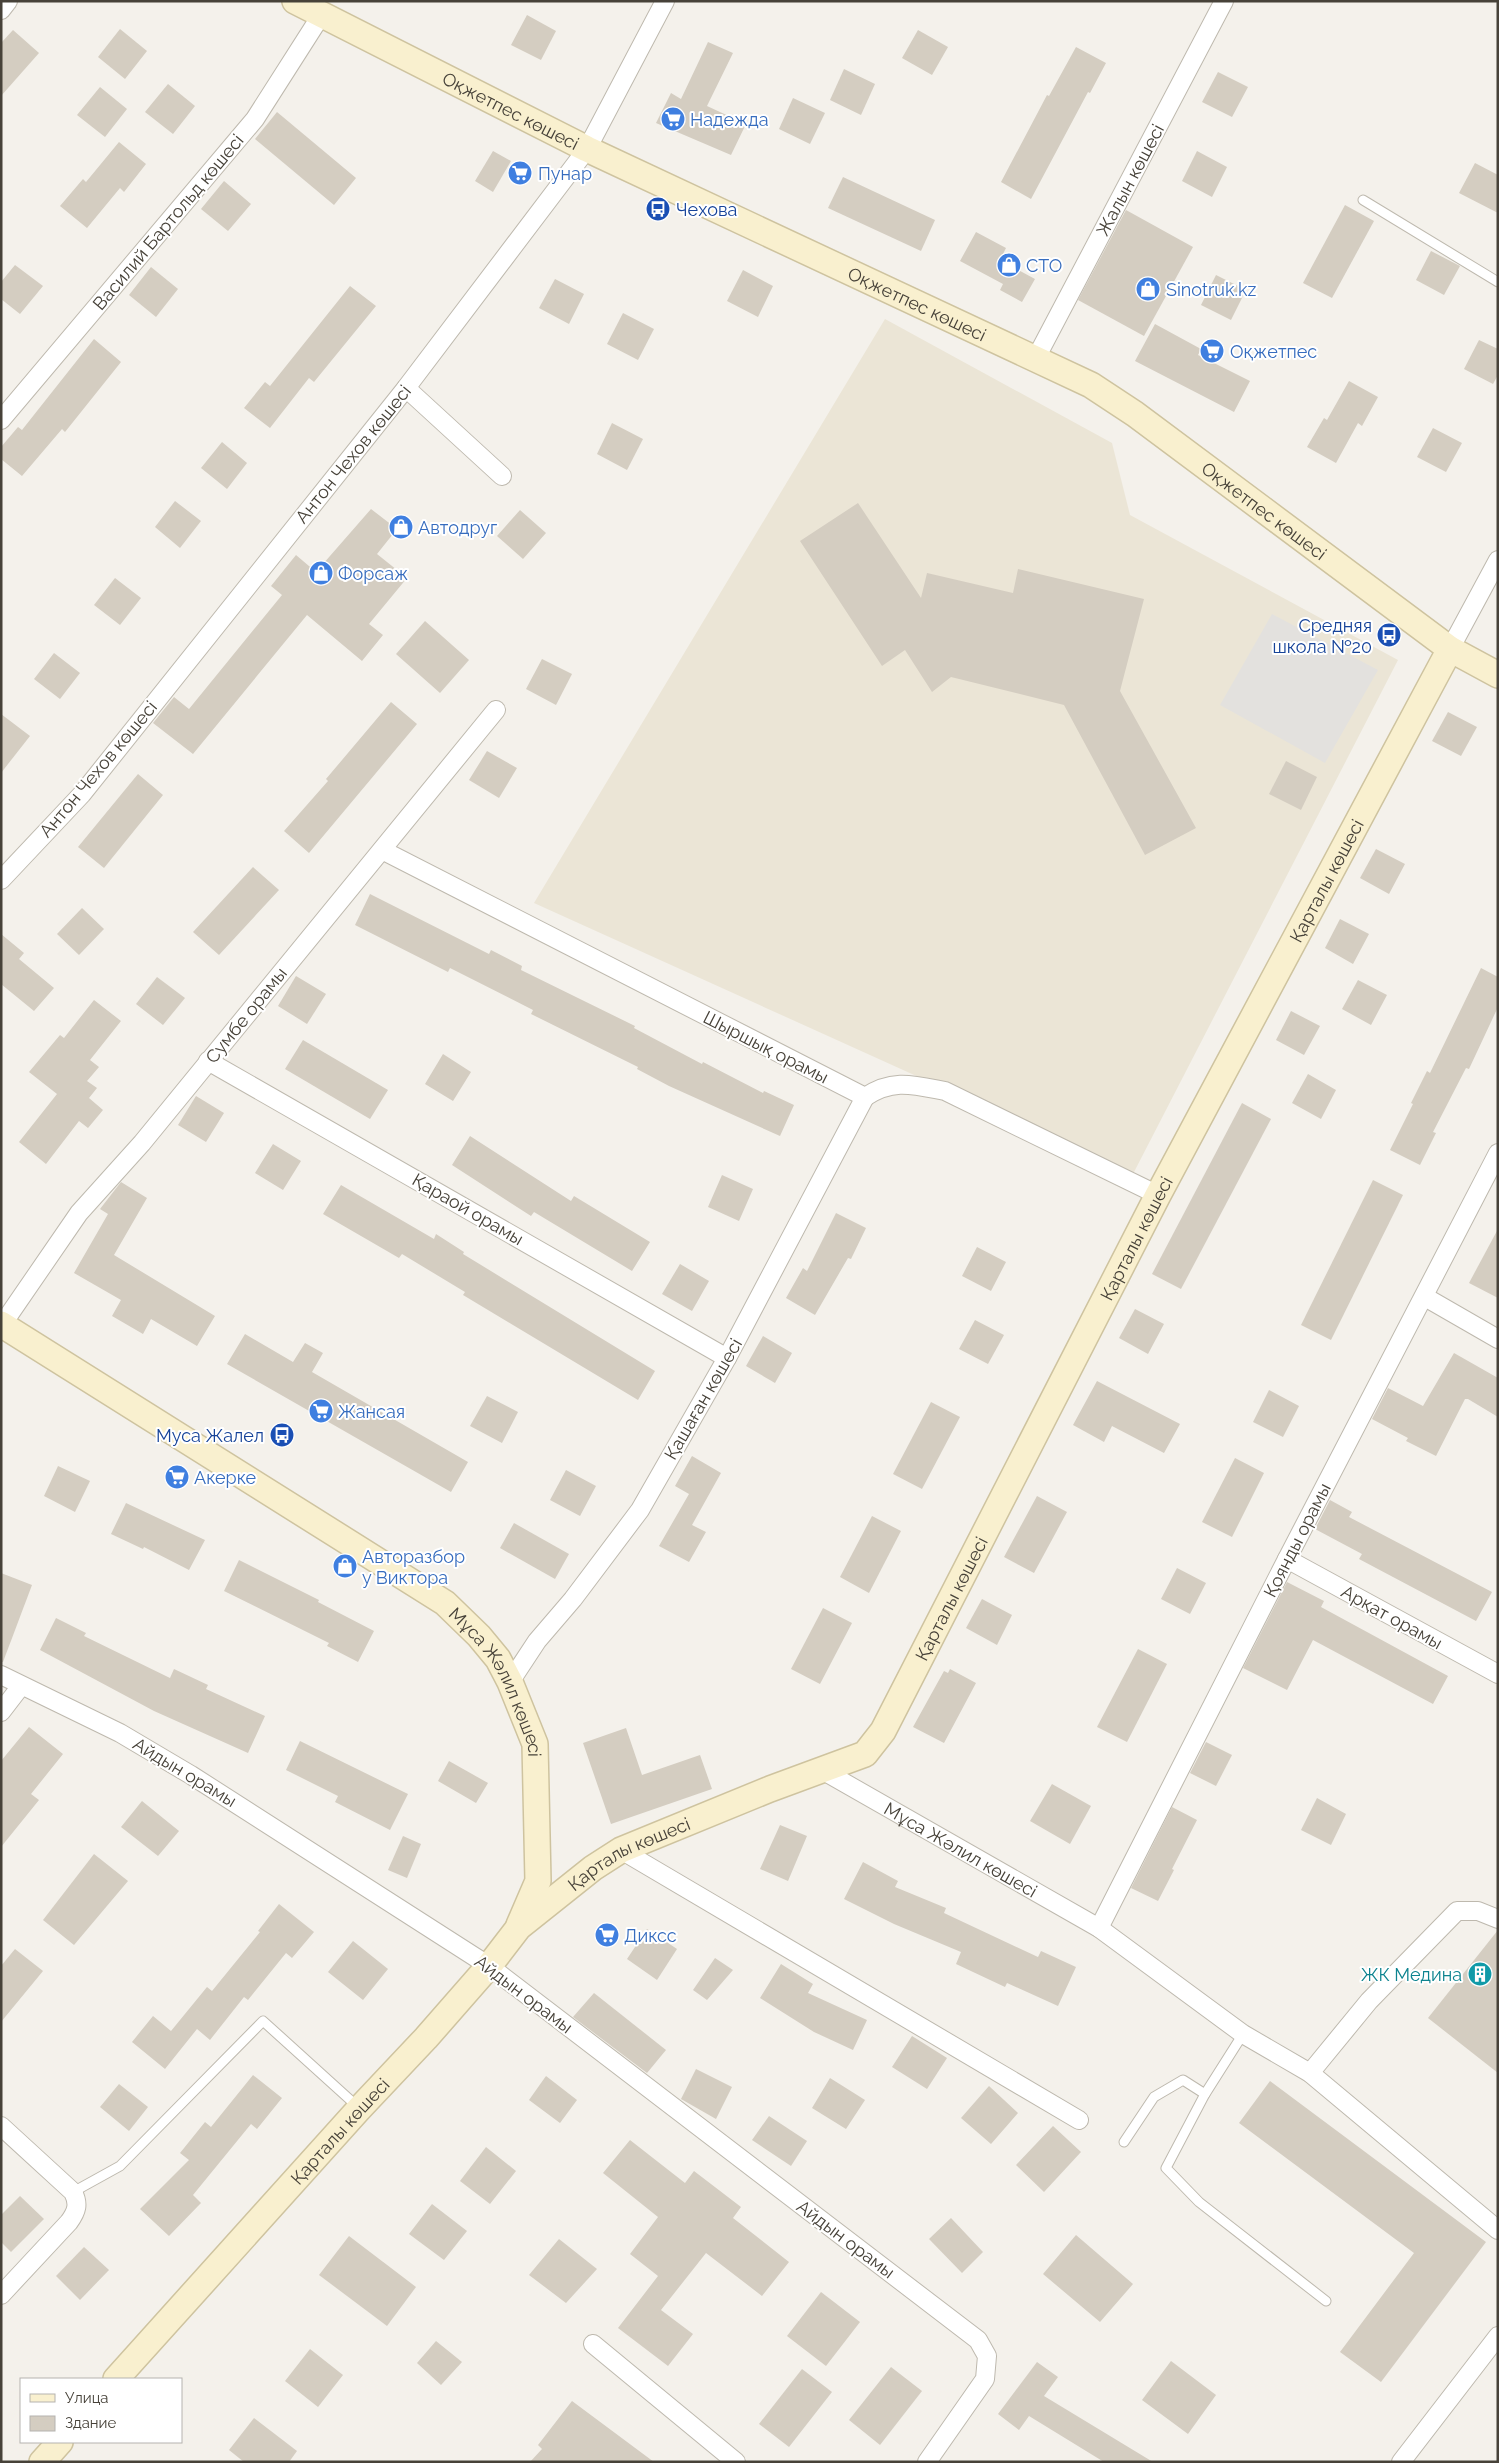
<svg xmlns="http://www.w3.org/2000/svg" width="1499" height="2463" font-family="Raleway,sans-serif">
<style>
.education{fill:#ebe5d6}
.parking{fill:#e3e1de}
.building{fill:#d4cdc1}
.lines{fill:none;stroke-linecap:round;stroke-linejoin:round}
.lane-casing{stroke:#beb9ae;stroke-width:11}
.street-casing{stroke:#beb9ae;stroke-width:20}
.secondary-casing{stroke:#cec39f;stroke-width:28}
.lane{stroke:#fff;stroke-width:9}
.street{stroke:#fff;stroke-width:18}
.secondary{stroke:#f9f0cf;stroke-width:25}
.labels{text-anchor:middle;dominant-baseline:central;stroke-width:4;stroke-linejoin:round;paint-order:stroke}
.street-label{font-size:18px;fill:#474239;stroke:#fff}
.shop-label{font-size:18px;fill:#366cbe;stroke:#fff;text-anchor:start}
.transit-label{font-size:18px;fill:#164399;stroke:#fff;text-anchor:end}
.culture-label{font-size:18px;fill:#0d838f;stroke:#fff;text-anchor:end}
</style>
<rect width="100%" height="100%" fill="#f4f1eb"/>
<path class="education" d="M885,319L1112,443L1130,515L1398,660L1133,1174L534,903Z"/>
<path class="parking" d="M1272,614L1378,670L1325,763L1220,705Z"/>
<g class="building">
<path d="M527,15L556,31L541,60L511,45Z"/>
<path d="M120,29L147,51L125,79L98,57Z"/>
<path d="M13,30L39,53L1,96V43Z"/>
<path d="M918,30L948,47L932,75L902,58Z"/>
<path d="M708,42L733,53L707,106L746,124L731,155L656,123L671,93L681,99Z"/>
<path d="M1076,47L1106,63L1090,93L1088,92L1031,199L1001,182L1047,95L1049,96Z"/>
<path d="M844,69L875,84L861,115L830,100Z"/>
<path d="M1218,72L1248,87L1232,117L1202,102Z"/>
<path d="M168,84L195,106L173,134L145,112Z"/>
<path d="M100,87L127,109L105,137L77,115Z"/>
<path d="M793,98L825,113L810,144L779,129Z"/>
<path d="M277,112L356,178L334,205L255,139Z"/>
<path d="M119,142L146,164L124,192L120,188L87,228L60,206L83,179L86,182Z"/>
<path d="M493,151L511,161L493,192L475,181Z"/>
<path d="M1197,151L1227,167L1212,197L1182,181Z"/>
<path d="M1475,163L1498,175V213L1459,193Z"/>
<path d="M843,177L935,220L921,251L828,208Z"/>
<path d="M224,181L251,204L228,231L201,209Z"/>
<path d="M1345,205L1374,221L1332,298L1303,283Z"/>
<path d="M1126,210L1193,247L1144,336L1078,300Z"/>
<path d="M976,232L1006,248L1000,260L1035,279L1022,302L1000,290L1003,284L960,261Z"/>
<path d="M1431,251L1460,266L1444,295L1416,280Z"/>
<path d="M15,265L43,286L20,314L1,299V282Z"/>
<path d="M151,267L178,289L156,317L129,295Z"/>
<path d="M743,270L773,286L758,317L727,301Z"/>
<path d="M1216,275L1246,290L1231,320L1201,305Z"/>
<path d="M555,279L584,294L569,324L539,308Z"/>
<path d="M350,286L376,306L314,382L309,378L270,428L244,408L265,382L270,386Z"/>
<path d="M623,313L654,329L638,360L607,344Z"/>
<path d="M1155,324L1201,349L1198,355L1250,381L1234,412L1135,361Z"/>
<path d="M94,339L121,362L65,432L62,429L22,476L1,459V447L18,427L22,430Z"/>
<path d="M1479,340L1498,349V375L1493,384L1464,369Z"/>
<path d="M1349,381L1378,397L1362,426L1358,423L1336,463L1307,447L1324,418L1327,420Z"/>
<path d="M612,423L643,439L627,470L597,454Z"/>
<path d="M1433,428L1462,443L1446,472L1417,457Z"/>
<path d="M222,442L247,463L227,489L201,468Z"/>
<path d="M175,501L201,521L180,548L155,527Z"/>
<path d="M858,503L921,598L927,573L1013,593L1018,569L1144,599L1120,691L1196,828L1145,855L1064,705L951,677L932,692L905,650L882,666L800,541Z"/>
<path d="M371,509L397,529L377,554L407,578L369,624L383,635L362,661L307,615L193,754L153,723L174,697L189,709L282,595L271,586L296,555L316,572Z"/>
<path d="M520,510L546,533L523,559L497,536Z"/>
<path d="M115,578L141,598L120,625L94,605Z"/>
<path d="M425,621L469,660L440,693L396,654Z"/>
<path d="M54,653L80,673L60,699L34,679Z"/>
<path d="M542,659L572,674L556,705L526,689Z"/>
<path d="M391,702L417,724L309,853L284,831L328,781L326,779Z"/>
<path d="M1448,712L1477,727L1461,756L1432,741Z"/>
<path d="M1,714L30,736L1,773Z"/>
<path d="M487,751L517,768L499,798L469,780Z"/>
<path d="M1286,761L1317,777L1301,810L1269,794Z"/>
<path d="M138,774L163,795L104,868L78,847Z"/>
<path d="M1376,849L1405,864L1389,894L1360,878Z"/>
<path d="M253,867L279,890L219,955L193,932Z"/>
<path d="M370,894L489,954L491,950L522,966L521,970L635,1026L634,1028L702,1064L703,1062L763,1093L764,1091L794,1105L780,1136L669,1086L637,1069L638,1067L531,1014L533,1010L450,968L448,972L355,925Z"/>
<path d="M82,908L104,929L79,955L57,934Z"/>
<path d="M1340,919L1369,934L1353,964L1325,948Z"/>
<path d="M1,934L24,953L19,959L54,988L34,1011L1,984Z"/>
<path d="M1481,968L1498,977V1007L1469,1069L1466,1068L1433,1132L1436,1133L1420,1165L1390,1150L1413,1104L1411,1103L1427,1071L1430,1073Z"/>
<path d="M296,976L326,994L307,1024L278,1006Z"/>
<path d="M157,977L185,998L163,1025L136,1004Z"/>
<path d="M1358,980L1387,995L1371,1025L1342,1009Z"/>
<path d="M94,1000L121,1021L90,1060L99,1067L87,1081L97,1088L89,1098L103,1110L88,1128L79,1121L46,1164L19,1142L57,1094L29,1072L60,1035L64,1038Z"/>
<path d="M1291,1011L1320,1026L1304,1055L1276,1040Z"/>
<path d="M303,1040L388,1090L370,1119L285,1069Z"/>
<path d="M443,1054L471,1072L453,1101L425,1084Z"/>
<path d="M1308,1074L1336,1090L1321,1119L1292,1103Z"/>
<path d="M196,1096L224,1113L206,1142L178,1125Z"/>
<path d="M1242,1103L1271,1119L1181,1289L1152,1274Z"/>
<path d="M470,1136L571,1201L574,1196L650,1242L632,1271L534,1212L531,1216L452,1165Z"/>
<path d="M273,1144L301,1161L283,1190L255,1173Z"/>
<path d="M722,1175L753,1189L739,1221L708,1207Z"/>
<path d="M1373,1180L1403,1195L1331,1340L1301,1325Z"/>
<path d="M121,1182L147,1198L114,1255L215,1316L197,1346L151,1319L143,1334L112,1316L121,1300L74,1273L108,1214L100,1209Z"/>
<path d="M341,1185L434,1239L436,1234L464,1252L463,1254L655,1371L638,1400L463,1295L465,1292L402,1254L399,1258L323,1214Z"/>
<path d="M836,1213L866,1228L851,1259L848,1258L815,1315L786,1298L803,1268L807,1271Z"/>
<path d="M1498,1229V1298L1469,1283Z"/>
<path d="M977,1247L1006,1262L991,1291L962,1276Z"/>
<path d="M680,1264L709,1281L692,1311L662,1294Z"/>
<path d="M1135,1309L1164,1324L1148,1354L1119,1338Z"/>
<path d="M975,1320L1004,1335L988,1364L959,1349Z"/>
<path d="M245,1334L293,1362L305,1343L323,1353L312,1372L468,1462L451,1492L227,1364Z"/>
<path d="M763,1336L792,1353L775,1383L746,1366Z"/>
<path d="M1454,1353L1498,1378V1417L1468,1399H1465L1436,1456L1406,1441L1408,1438L1372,1419L1388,1388L1423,1406Z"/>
<path d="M1097,1381L1180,1424L1164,1453L1112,1426L1104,1442L1073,1425Z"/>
<path d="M1269,1390L1299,1406L1283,1437L1253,1422Z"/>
<path d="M487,1396L518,1412L502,1443L470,1426Z"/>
<path d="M931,1402L960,1417L922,1489L893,1474Z"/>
<path d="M692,1456L721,1473L692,1525L706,1532L689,1562L659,1546L689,1494L675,1486Z"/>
<path d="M1235,1458L1264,1473L1232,1537L1202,1522Z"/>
<path d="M58,1466L90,1481L75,1512L44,1496Z"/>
<path d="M566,1470L596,1486L580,1516L550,1500Z"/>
<path d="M1037,1496L1067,1512L1034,1573L1004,1557Z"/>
<path d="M1330,1500L1352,1512L1349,1517L1492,1592L1476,1621L1359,1559L1362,1554L1315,1529Z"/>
<path d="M126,1503L205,1540L189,1570L144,1547L143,1549L111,1534Z"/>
<path d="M872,1516L901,1531L869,1593L840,1577Z"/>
<path d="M514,1523L569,1554L555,1579L500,1548Z"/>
<path d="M239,1560L319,1600L318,1602L374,1631L358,1662L327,1646L329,1643L224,1591Z"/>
<path d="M1177,1568L1206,1583L1190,1614L1161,1599Z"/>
<path d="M1,1573L32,1585L3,1662H1Z"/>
<path d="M1287,1582L1324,1601L1321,1607L1448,1676L1433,1704L1313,1640L1287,1690L1243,1668Z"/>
<path d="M982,1599L1012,1615L997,1645L966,1628Z"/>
<path d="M823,1608L852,1623L820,1684L791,1669Z"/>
<path d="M56,1618L86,1633L84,1636L170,1678L174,1669L208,1685L206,1689L265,1716L248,1753L154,1711L40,1650Z"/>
<path d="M1138,1649L1167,1664L1127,1742L1097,1727Z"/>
<path d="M950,1669L976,1683L944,1743L913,1727L944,1671L948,1673Z"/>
<path d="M29,1727L63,1754L31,1794L39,1800L1,1847V1761Z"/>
<path d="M626,1728L642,1775L700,1755L712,1789L611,1824L583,1743Z"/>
<path d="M300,1741L408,1794L390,1830L335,1802L338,1796L286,1770Z"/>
<path d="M1206,1742L1232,1755L1216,1786L1190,1773Z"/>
<path d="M449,1761L488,1783L476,1803L438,1781Z"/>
<path d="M1052,1784L1091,1806L1070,1844L1030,1821Z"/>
<path d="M1317,1798L1346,1814L1331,1845L1301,1830Z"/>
<path d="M142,1801L179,1831L158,1856L121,1827Z"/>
<path d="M1172,1807L1197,1820L1172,1869L1174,1870L1158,1901L1131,1888Z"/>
<path d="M780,1825L807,1836L788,1881L760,1869Z"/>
<path d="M403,1836L421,1844L407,1878L388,1870Z"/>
<path d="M94,1854L128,1881L74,1945L43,1920Z"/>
<path d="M863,1862L898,1881L895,1887L946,1908L944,1913L1038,1957L1041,1951L1076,1967L1058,2006L1007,1983L1005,1987L956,1964L961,1952L894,1924L844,1899Z"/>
<path d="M279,1904L314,1932L292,1958L286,1953L248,2000L244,1997L210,2040L197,2029L165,2069L132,2042L153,2016L171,2031L207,1987L212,1991L260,1932L258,1931Z"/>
<path d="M647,1929L677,1949L657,1980L627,1959Z"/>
<path d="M1498,1930V2073L1428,2018Z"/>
<path d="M353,1941L388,1969L363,2000L328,1972Z"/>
<path d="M15,1949L43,1971L1,2022V1966Z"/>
<path d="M715,1958L733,1970L707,2000L693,1990Z"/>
<path d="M781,1964L813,1984L808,1993L867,2020L853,2050L814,2032L760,1998Z"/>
<path d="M594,1993L666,2050L647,2073L573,2017Z"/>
<path d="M912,2036L947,2058L927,2089L892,2067Z"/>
<path d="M696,2069L732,2087L716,2119L681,2099Z"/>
<path d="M253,2075L282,2098L257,2129L251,2124L193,2195L201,2203L169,2236L140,2209L189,2160L180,2153L205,2122L211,2127Z"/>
<path d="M546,2076L577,2100L560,2123L529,2100Z"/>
<path d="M830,2078L865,2100L846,2129L812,2108Z"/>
<path d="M1270,2081L1486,2242L1381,2382L1340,2352L1414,2253L1239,2123Z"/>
<path d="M119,2084L148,2107L129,2131L100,2107Z"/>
<path d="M989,2086L1018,2113L991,2144L961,2118Z"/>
<path d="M769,2116L807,2141L791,2166L752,2140Z"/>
<path d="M1053,2126L1081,2152L1044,2192L1016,2165Z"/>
<path d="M630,2140L685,2183L694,2171L741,2207L733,2218L789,2262L762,2296L706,2253L661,2310L693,2334L668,2366L618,2328L658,2276L630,2254L658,2217L603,2173Z"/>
<path d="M486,2147L516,2171L490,2204L460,2181Z"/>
<path d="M20,2196L44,2219L11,2252L1,2242V2215Z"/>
<path d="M432,2204L467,2231L444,2260L409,2234Z"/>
<path d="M951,2218L983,2252L962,2273L929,2239Z"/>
<path d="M1076,2235L1133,2284L1100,2322L1043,2274Z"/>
<path d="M349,2236L416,2287L387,2326L319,2275Z"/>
<path d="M559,2239L597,2269L566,2303L529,2275Z"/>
<path d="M84,2247L109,2270L80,2300L56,2276Z"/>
<path d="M821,2292L860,2322L826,2366L787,2336Z"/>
<path d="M436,2341L462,2362L441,2385L417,2363Z"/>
<path d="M310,2349L343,2375L318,2407L285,2381Z"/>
<path d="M1171,2361L1216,2395L1188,2434L1142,2400Z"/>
<path d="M1037,2362L1058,2377L1044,2396L1153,2462H1104L1029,2416L1019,2430L998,2414Z"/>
<path d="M891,2367L922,2391L880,2445L849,2420Z"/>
<path d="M802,2369L832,2392L789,2447L759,2424Z"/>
<path d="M572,2401L654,2462H530L542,2449L538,2445Z"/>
<path d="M254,2418L297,2451L289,2462H244L229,2450Z"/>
</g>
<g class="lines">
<defs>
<g id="lane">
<path d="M1363,200L1498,282"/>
<path d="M1243,2034L1205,2094L1166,2168L1199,2202L1326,2301"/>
<path d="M1124,2142L1154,2097L1183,2080L1205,2094"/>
<path d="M73,2192L120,2166L263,2021L358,2107"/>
</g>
<g id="street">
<path d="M1,10L8,1"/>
<path d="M1036,358L1224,1"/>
<path d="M406,388L502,476"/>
<path d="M1,420L255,119L322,14"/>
<path d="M1450,649L1498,560"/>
<path d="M382,850L865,1097C893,1078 914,1085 945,1091L1158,1195"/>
<path d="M1,880L82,794L406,388L587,149L665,1"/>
<path d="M208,1061L727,1358"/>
<path d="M1425,1297L1498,1339"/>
<path d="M2,1325L79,1213L142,1143L496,710"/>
<path d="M1287,1559L1498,1674"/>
<path d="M1,1675L120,1733L191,1775L489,1966L978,2340L987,2356L985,2379L927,2462"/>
<path d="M510,1682L537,1641L573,1599L640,1510L727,1358L865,1097"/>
<path d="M1,1712L21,1686"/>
<path id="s1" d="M822,1770L1099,1928L1243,2034L1310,2073L1498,2230"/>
<path d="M621,1850L1079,2120"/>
<path d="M1099,1928L1287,1559L1498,1153"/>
<path d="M1310,2073L1369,2001L1457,1911H1478L1498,1919"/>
<path d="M1,2126L73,2192C79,2204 77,2211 69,2222L1,2295"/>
<path d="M593,2344L736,2462"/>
<path d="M1401,2462L1498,2336"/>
</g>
<g id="secondary">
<path id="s2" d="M295,1L587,149L1091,385L1135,414L1450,649L1498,675"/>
<path id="s3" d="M1,1324L445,1603L479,1636L498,1659L510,1682L535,1744L538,1881L519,1925"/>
<path id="s4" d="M116,2379L359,2109L426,2038L489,1966L519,1927L593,1868L621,1850L770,1789L865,1754L883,1731L1158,1195L1450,649"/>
<path d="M42,2462L60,2442"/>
</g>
</defs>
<use href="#lane" class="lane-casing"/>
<use href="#street" class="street-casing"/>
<use href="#secondary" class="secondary-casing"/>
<use href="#lane" class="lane"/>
<use href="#street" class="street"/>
<use href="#secondary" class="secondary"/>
</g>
<defs>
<symbol id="supermarket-disc" viewBox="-11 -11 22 22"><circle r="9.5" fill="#3f7fe0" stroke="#fff"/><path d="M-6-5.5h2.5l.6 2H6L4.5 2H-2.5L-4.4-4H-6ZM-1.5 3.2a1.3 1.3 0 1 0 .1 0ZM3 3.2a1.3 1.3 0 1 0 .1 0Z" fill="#fff"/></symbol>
<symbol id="bus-disc" viewBox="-11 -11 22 22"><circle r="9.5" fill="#1a4fb4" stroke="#fff"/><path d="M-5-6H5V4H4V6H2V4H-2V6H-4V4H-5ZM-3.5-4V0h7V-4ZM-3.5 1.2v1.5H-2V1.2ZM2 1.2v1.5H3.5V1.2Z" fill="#fff"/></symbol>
<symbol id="shop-disc" viewBox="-11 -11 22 22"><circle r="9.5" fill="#3f7fe0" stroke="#fff"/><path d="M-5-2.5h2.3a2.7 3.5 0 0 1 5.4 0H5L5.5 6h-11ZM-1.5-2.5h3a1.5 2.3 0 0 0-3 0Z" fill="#fff"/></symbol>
<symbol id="building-disc" viewBox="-11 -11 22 22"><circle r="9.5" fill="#0f9aa8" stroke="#fff"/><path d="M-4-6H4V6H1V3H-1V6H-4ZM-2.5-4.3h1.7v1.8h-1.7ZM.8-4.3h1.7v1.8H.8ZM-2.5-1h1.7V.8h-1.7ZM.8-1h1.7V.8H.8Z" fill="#fff"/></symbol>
</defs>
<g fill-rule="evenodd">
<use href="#supermarket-disc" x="659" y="105" width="28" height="28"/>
<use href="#supermarket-disc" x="506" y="159" width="28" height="28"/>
<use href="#bus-disc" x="644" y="195" width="28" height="28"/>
<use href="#shop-disc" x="995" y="251" width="28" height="28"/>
<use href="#shop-disc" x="1134" y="275" width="28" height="28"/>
<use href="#supermarket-disc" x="1198" y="337" width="28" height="28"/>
<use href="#shop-disc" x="387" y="513" width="28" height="28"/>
<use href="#shop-disc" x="307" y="559" width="28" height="28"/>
<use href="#bus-disc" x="1375" y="621" width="28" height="28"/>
<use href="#supermarket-disc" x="307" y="1397" width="28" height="28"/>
<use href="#bus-disc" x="268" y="1421" width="28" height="28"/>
<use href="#supermarket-disc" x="163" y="1463" width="28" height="28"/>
<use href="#shop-disc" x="331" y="1552" width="28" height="28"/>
<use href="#supermarket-disc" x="593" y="1921" width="28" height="28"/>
<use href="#building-disc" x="1466" y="1960" width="28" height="28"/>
</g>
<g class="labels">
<g class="street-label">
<text stroke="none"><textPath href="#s2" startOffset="242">Оқжетпес көшесі</textPath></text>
<text transform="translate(1130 180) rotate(-62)">Жалын көшесі</text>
<text transform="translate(168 222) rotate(-50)">Василий Бартольд көшесі</text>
<text stroke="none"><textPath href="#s2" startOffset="692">Оқжетпес көшесі</textPath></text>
<text transform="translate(353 454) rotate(-51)">Антон Чехов көшесі</text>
<text stroke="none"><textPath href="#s2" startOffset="1098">Оқжетпес көшесі</textPath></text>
<text transform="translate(98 769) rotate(-50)">Антон Чехов көшесі</text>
<text stroke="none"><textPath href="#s4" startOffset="1984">Қарталы көшесі</textPath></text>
<text transform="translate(246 1015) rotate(-51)">Сумбе орамы</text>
<text transform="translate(766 1047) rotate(27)">Шыршық орамы</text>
<text transform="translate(468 1209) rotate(30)">Қараой орамы</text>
<text stroke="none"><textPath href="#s4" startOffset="1579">Қарталы көшесі</textPath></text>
<text transform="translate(703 1399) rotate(-60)">Қашаған көшесі</text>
<text transform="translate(1297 1540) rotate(-63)">Қоянды орамы</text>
<text stroke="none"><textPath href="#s4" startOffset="1174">Қарталы көшесі</textPath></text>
<text transform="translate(1392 1617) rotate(29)">Арқат орамы</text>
<text stroke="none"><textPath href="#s3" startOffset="621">Мұса Жәлил көшесі</textPath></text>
<text transform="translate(185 1772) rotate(31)">Айдын орамы</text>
<text stroke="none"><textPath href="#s1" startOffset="160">Мұса Жәлил көшесі</textPath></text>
<text stroke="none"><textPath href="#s4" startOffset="739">Қарталы көшесі</textPath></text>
<text transform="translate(524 1994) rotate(37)">Айдын орамы</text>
<text stroke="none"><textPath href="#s4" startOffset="334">Қарталы көшесі</textPath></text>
<text transform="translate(846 2239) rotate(37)">Айдын орамы</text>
</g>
<g class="shop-label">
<text x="690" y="119">Надежда</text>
<text x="538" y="173">Пунар</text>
<text x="1026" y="265">СТО</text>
<text x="1166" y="289">Sinotruk.kz</text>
<text x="1230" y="351">Оқжетпес</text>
<text x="418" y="527">Автодруг</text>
<text x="338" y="573">Форсаж</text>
<text x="338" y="1411">Жансая</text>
<text x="194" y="1477">Акерке</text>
<text x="362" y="1556">Авторазбор<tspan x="362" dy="21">у Виктора</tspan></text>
<text x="624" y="1935">Диксс</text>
</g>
<g class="transit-label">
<text x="676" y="209" text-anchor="start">Чехова</text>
<text x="1372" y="625">Средняя<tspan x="1372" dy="21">школа №20</tspan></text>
<text x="264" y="1435">Муса Жалел</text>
</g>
<g class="culture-label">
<text x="1462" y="1974">ЖК Медина</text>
</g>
</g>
<rect width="1499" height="2463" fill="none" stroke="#474239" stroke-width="5"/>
<rect x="20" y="2378" width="162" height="65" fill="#ffffff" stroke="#b5b3b0"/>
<rect x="30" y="2394" width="25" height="8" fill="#f9f0cf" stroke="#b5b3b0"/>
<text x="65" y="2403" font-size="15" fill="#474239">Улица</text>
<rect x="30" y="2416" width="25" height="15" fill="#d4cdc1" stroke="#b5b3b0"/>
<text x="65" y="2428" font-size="15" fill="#474239">Здание</text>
</svg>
